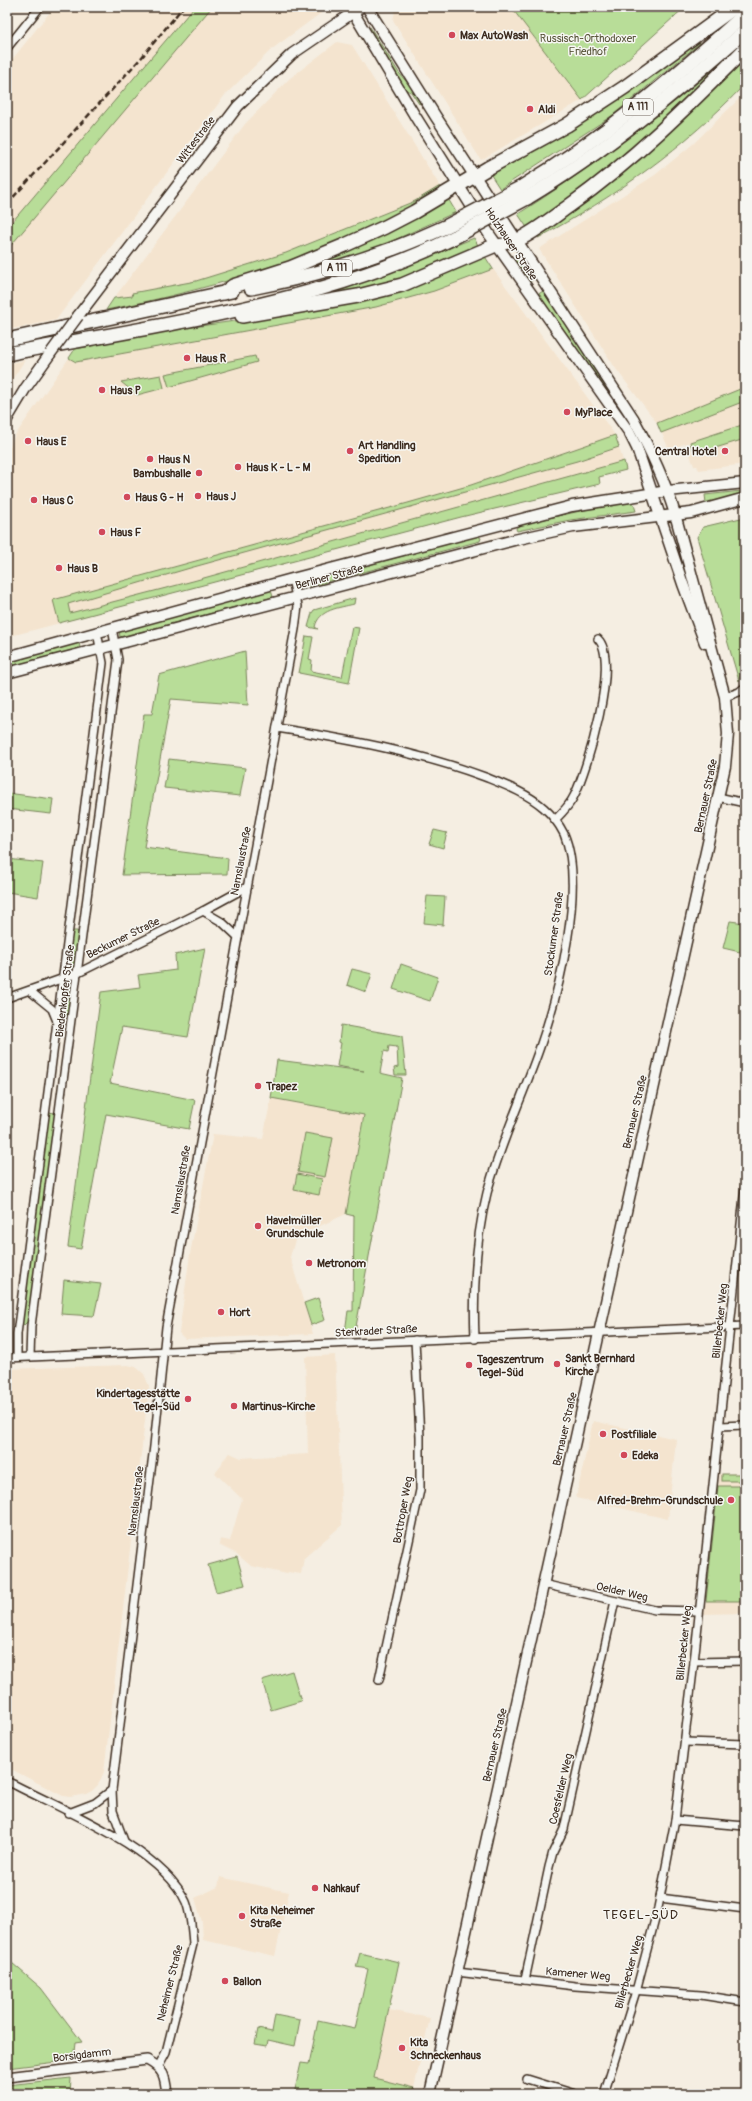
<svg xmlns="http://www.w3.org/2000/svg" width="752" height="2101" font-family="Pangolin,sans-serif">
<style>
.built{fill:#f4e4cf}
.green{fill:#b8dd98;stroke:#7a845b}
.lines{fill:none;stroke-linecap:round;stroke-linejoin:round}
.minor-casing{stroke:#3b2a1e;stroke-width:10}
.tertiary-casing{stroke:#3b2a1e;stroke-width:12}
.secondary-casing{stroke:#3b2a1e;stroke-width:13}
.motorway-casing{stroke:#3b2a1e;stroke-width:16}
.minor{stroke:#f6f6f2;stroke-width:7}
.tertiary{stroke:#f6f6f2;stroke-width:9}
.secondary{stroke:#f6f6f2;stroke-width:10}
.motorway{stroke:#f6f6f2;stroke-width:13}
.rail{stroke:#3b2a1e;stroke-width:2.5;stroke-dasharray:6 3;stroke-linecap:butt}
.secondary-bridge-casing{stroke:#3b2a1e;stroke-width:13;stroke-linecap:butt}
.motorway-bridge-casing{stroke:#3b2a1e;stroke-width:16;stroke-linecap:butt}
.secondary-bridge{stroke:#f6f6f2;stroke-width:10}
.motorway-bridge{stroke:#f6f6f2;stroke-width:13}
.poi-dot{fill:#d1495b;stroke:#f6f6f2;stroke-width:1.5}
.labels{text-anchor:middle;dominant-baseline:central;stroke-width:3;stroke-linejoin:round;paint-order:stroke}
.shield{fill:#f6f6f2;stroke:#73675e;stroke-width:1}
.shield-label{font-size:10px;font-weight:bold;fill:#3b2a1e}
.poi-label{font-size:11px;font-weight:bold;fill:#3b2a1e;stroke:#f6f6f2;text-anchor:start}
.park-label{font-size:11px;fill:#5a573c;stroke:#f6f6f2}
.street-label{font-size:11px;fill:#3b2a1e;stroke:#f6f6f2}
.quarter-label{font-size:13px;letter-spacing:1px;fill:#3b2a1e;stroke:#f6f6f2}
</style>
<rect width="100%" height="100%" fill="#f5eee2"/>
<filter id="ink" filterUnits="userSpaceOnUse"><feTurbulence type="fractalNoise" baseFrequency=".025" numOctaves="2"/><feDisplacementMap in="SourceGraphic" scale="8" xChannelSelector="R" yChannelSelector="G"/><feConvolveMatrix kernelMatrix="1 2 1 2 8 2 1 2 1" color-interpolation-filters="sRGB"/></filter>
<g filter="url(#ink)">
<g class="built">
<path d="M54,7H322L321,13L272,49L225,95L56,320L7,330V66Z"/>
<path d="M396,7H511L582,100L481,160L393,20Z"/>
<path d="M337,42L352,45L440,186L415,201L286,253L196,281L133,293V296L114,298L245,124L289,79Z"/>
<path d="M745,93V464L699,470L697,466H694L688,450L692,449L690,442L669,449L657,423L616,369L539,249L655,175L693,144Z"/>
<path d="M493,269L615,435L626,470L599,477L600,484L461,517L7,637V455L14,437L69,358L76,362L376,307L434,291Z"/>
<path d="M25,360L7,387V364Z"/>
<path d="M271,1098L364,1115L346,1214L296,1237L290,1257L313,1334L185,1339L179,1333L190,1254L213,1134L263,1139Z"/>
<path d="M335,1355L342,1525L304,1558L301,1574L288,1572L287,1574L251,1566L237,1554L219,1545L220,1539L230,1541L242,1499L215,1473L221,1466L223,1460L230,1453L241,1458L308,1454L305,1357Z"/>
<path d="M128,1365L136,1367L144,1374L149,1386L104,1772L98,1785L92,1791L86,1794L70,1797L63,1796L7,1767V1369Z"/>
<path d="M593,1421L676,1439L668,1519L576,1498Z"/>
<path d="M745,1473V1514L715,1515L720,1474Z"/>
<path d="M706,1601H745V1613L704,1614Z"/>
<path d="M220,1877L289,1892L275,1956L203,1940L202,1922L195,1898L218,1887Z"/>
<path d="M389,2010L430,2018L414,2088L374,2079Z"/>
</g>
<g class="green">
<path d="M194,7H212L7,250V228Z"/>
<path d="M511,7H685L582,100Z"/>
<path d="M370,27L399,73L412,88L421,102L419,104L411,92L402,88L367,29Z"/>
<path d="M699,41L700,43L613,115L500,189L491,175L580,124Z"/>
<path d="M745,55V84C685,147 615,197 538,238L540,234L599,193L654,146Z"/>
<path d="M711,71L713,73L650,135L620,161L528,229L518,214C586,171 650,124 711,71Z"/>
<path d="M440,186L441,189C340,252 222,287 106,310L114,298L133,296L132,293L196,281L286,253L415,201Z"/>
<path d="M447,197L456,212L379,247L318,266L284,275Z"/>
<path d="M474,238L479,247C445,262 410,278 373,287C352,293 329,295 307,298L359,284Z"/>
<path d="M484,255L493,269L434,291L376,307L76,362L69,358L75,349L166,331L324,308L427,281Z"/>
<path d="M521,256L535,277L529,283L513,261Z"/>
<path d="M543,291L623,411L622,413L537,295Z"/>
<path d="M255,356L257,362L169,387L165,374Z"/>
<path d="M161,375L164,388L137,395L121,382Z"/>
<path d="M745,387V401L661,433L657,423Z"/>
<path d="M745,424V439L702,452L700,447L692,449L690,442Z"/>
<path d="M615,435L619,447L577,461L190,568L68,604L70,613L193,581L624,461L626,470L599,477L600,484L461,517L59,623L53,600L408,503L471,485Z"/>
<path d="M742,491L744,493L706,503L705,495Z"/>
<path d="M633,502L636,511L570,520L517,531L516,529L518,525L589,509Z"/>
<path d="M745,517V643L739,681L697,537L703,527Z"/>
<path d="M478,536L481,538L480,541L311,586L309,587L308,581Z"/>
<path d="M271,590L273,597L120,637L119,631Z"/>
<path d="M355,598L354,604C339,608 319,609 315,627L318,629L308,627L312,613L314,610Z"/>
<path d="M352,627L359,628L349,683L299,673L306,636L313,637L309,659L312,660L311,671L342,677Z"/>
<path d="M79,642L80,648L7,668V661Z"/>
<path d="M245,651L248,705L171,699L144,847L228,858L227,874L122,875L144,714H152L159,675Z"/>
<path d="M169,759L245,768L240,796L164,788Z"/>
<path d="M7,793L53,799L51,814L7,809Z"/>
<path d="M434,830L447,833L443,848L429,844Z"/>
<path d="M7,859L43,863L38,897L7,892Z"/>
<path d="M427,896L445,897L443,925L424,923Z"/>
<path d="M730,921L745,923V933L740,952L723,948Z"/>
<path d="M73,931H77L79,934L75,965L71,968L67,965L71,933Z"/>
<path d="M205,948L188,1037L122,1027L110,1083L195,1100L189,1129L106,1114L81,1249L68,1247L101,992L140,987L138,975L176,970L175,955Z"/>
<path d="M401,964L438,977L430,1001L393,989Z"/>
<path d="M352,969L372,974L366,992L347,985Z"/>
<path d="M67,982H71L72,986L68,1015L64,1017L61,1013Z"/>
<path d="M341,1025L402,1036L406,1075H395L394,1068L398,1067L397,1047L389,1046L388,1052L384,1051L380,1073L402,1078L355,1332H345L348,1311H353L354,1216L346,1214L364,1115L271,1098L277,1060L364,1071L337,1066L341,1043L339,1042Z"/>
<path d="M48,1112L55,1113L28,1321L24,1325L21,1324Z"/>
<path d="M305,1133L333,1138L325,1177L298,1172Z"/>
<path d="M297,1174L322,1179L319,1195L294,1190Z"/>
<path d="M64,1280L101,1284L94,1316L61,1314Z"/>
<path d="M318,1298L325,1320L311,1325L304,1303Z"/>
<rect x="722" y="1474" width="23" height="7"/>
<path d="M718,1486H745V1601H706Z"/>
<path d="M237,1557L245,1585L216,1592L208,1565Z"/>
<path d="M292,1671L301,1701L271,1710L262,1680Z"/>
<path d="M360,1953L399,1962L374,2078L414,2088L413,2094H294L301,2063L309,2064L318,2021L355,2029L368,1969L356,1967Z"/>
<path d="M12,1963L41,1988L82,2042L75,2043L73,2060L7,2068V1968Z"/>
<path d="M275,2015L300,2020L295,2046L268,2040L267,2046L255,2044L258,2029L272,2032Z"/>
<path d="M71,2078L70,2094H7V2085Z"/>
</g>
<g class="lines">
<defs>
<g id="minor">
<path d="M7,48L40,7"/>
<path d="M725,697L739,692L745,687"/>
<path d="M277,728C347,739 418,752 485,777C505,785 527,793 544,808C552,815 559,824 564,834C586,886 559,992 541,1044C524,1094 501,1141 487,1193C475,1241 473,1290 475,1339"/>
<path d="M718,797L745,803"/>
<path d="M555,820C562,813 570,805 574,796C587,771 620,660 598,639"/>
<path d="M203,911L222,922L238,937"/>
<path d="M30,991L52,1009L57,1021"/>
<path d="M7,998L78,973L203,911L247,887"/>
<path d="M30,1356L31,1326L118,660L112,628"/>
<path d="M17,1357V1334L103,663L97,632"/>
<path d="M7,1358L745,1326"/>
<path d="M720,1426L745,1425"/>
<path d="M543,1584L655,1610L698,1611"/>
<path d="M694,1662L745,1661"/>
<path d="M379,1680L420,1490V1437L415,1340"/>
<path d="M685,1742L745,1744"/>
<path d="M7,1781C58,1808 162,1848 186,1902C191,1915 192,1930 193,1944L166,2052L158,2067"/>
<path d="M69,1813L95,1803L112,1790"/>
<path d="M675,1820L745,1826"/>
<path d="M124,1841L113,1811L112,1790L154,1446L166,1327L295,629L298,606L292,579"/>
<path d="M660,1898L745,1909"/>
<path d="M457,1972L575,1986L701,1995L745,2002"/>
<path d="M525,1980L549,1867L553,1852L564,1829L615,1601"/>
<path d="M527,2079L575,2094"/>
<path d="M604,2094L636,1991L658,1908L675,1820L694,1662L745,1187"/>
</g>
<path id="tertiary" d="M7,2077L147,2060C164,2069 165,2076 167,2094"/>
<g id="secondary">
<path d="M350,7L415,116L489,234L629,432L637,448L683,584L705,643"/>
<path d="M367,7L436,117L633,418C650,449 665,481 675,514L725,697L728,734L725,766L430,2094"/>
<path d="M496,245L516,241"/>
<path d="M78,316L238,106L292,54L361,7"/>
<path d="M7,419L25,389L50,354"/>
<path d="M7,657L292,579L572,506L668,491L745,483"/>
<path d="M7,673L514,540L573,527L691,513L745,498"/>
</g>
<g id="motorway">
<path d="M520,188C603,138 674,78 745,14"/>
<path d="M527,198C606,151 676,92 745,31"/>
<path d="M516,241C535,232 552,218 569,206C634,160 689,105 745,49"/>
<path d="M251,288C318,275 382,256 445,227"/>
<path d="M224,293L233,286L290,268L343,246L385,227L414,212L488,168L567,125L625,87L735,7"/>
<path d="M242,316L358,296L402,285L496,245"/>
<path d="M7,340L232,291"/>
<path d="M7,354C152,326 318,305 451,239"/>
</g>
</defs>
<use href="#minor" class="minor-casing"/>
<use href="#tertiary" class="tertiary-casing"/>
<use href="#secondary" class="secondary-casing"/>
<use href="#motorway" class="motorway-casing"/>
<use href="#minor" class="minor"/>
<use href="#tertiary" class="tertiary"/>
<use href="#secondary" class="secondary"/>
<use href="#motorway" class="motorway"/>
<path class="rail" d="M7,204L142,57L183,7"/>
<defs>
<path id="secondary-bridge" d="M50,354L78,316"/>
<g id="motorway-bridge">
<path d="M445,227L520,188"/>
<path d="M451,239L527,198"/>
</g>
</defs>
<use href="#secondary-bridge" class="secondary-bridge-casing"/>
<use href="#motorway-bridge" class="motorway-bridge-casing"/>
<use href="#secondary-bridge" class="secondary-bridge"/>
<use href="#motorway-bridge" class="motorway-bridge"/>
</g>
</g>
<g class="poi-dot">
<circle cx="452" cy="35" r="4"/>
<circle cx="530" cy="109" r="4"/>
<circle cx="187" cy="358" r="4"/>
<circle cx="102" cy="390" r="4"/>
<circle cx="567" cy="412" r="4"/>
<circle cx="28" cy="441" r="4"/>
<circle cx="350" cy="451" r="4"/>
<circle cx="725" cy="451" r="4"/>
<circle cx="150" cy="459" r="4"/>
<circle cx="238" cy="467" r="4"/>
<circle cx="199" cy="473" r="4"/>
<circle cx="198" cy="496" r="4"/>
<circle cx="127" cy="497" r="4"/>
<circle cx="34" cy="500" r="4"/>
<circle cx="102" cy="532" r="4"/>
<circle cx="59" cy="568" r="4"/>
<circle cx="258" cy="1086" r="4"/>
<circle cx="258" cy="1226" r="4"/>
<circle cx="309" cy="1263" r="4"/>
<circle cx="221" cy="1312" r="4"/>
<circle cx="557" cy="1364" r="4"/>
<circle cx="469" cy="1365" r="4"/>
<circle cx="188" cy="1399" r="4"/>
<circle cx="234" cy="1406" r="4"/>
<circle cx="603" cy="1434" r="4"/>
<circle cx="624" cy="1455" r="4"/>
<circle cx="731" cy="1500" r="4"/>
<circle cx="315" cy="1888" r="4"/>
<circle cx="242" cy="1916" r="4"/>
<circle cx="225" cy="1981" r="4"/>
<circle cx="402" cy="2048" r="4"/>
</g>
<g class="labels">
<g class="shield">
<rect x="623" y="99" width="30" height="16" rx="3"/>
<rect x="322" y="260" width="30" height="16" rx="3"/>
</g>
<g class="shield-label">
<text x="638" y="107">A 111</text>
<text x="337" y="268">A 111</text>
</g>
<g class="poi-label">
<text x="460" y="35">Max AutoWash</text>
<text x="538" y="109">Aldi</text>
<text x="195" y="358">Haus R</text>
<text x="110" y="390">Haus P</text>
<text x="575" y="412">MyPlace</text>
<text x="36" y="441">Haus E</text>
<text x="358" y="445">Art Handling<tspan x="358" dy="13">Spedition</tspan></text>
<text x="717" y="451" text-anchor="end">Central Hotel</text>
<text x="158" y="459">Haus N</text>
<text x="246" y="467">Haus K - L - M</text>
<text x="191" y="473" text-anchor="end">Bambushalle</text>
<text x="206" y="496">Haus J</text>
<text x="135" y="497">Haus G - H</text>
<text x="42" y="500">Haus C</text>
<text x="110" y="532">Haus F</text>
<text x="67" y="568">Haus B</text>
<text x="266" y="1086">Trapez</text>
<text x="266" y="1220">Havelmüller<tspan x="266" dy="13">Grundschule</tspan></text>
<text x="317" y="1263">Metronom</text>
<text x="229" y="1312">Hort</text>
<text x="565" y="1358">Sankt Bernhard<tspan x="565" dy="13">Kirche</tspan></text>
<text x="477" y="1359">Tageszentrum<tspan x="477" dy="13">Tegel-Süd</tspan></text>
<text x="180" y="1393" text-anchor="end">Kindertagesstätte<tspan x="180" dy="13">Tegel-Süd</tspan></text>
<text x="242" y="1406">Martinus-Kirche</text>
<text x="611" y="1434">Postfiliale</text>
<text x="632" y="1455">Edeka</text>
<text x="723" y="1500" text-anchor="end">Alfred-Brehm-Grundschule</text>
<text x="323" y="1888">Nahkauf</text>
<text x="250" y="1910">Kita Neheimer<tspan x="250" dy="13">Straße</tspan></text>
<text x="233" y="1981">Ballon</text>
<text x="410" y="2042">Kita<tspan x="410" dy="13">Schneckenhaus</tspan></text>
</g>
<g class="park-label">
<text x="588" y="38">Russisch-Orthodoxer<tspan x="588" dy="13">Friedhof</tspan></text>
</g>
<g class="street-label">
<text transform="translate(196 140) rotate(-53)">Wittestraße</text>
<text transform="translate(511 244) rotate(56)">Holzhauser Straße</text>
<text transform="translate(329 577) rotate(-15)">Berliner Straße</text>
<text transform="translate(706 796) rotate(-78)">Bernauer Straße</text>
<text transform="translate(241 861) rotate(-79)">Namslaustraße</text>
<text transform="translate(554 934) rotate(-82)">Stockumer Straße</text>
<text transform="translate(123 938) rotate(-26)">Beckumer Straße</text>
<text transform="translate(65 991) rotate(-83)">Biedenkopfer Straße</text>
<text transform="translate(635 1112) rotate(-77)">Bernauer Straße</text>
<text transform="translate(181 1180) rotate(-80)">Namslaustraße</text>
<text transform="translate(720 1321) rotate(-84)">Billerbecker Weg</text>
<text transform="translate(376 1331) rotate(-3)">Sterkrader Straße</text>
<text transform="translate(565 1429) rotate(-77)">Bernauer Straße</text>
<text transform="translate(136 1501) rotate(-83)">Namslaustraße</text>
<text transform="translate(403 1510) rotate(-80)">Bottroper Weg</text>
<text transform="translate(622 1592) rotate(13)">Oelder Weg</text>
<text transform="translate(684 1643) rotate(-84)">Billerbecker Weg</text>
<text transform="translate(495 1745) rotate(-77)">Bernauer Straße</text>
<text transform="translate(561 1789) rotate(-77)">Coesfelder Weg</text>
<text transform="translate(629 1972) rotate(-74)">Billerbecker Weg</text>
<text transform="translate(578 1974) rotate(5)">Kamener Weg</text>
<text transform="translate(170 1983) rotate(-76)">Neheimer Straße</text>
<text transform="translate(82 2055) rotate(-7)">Borsigdamm</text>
</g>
<g class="quarter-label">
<text x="641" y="1915">TEGEL-SÜD</text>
</g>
</g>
<rect width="752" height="2101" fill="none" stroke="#f6f6f2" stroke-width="24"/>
<rect x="12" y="12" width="728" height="2077" fill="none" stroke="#3b2a1e" stroke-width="1.5" filter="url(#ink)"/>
</svg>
